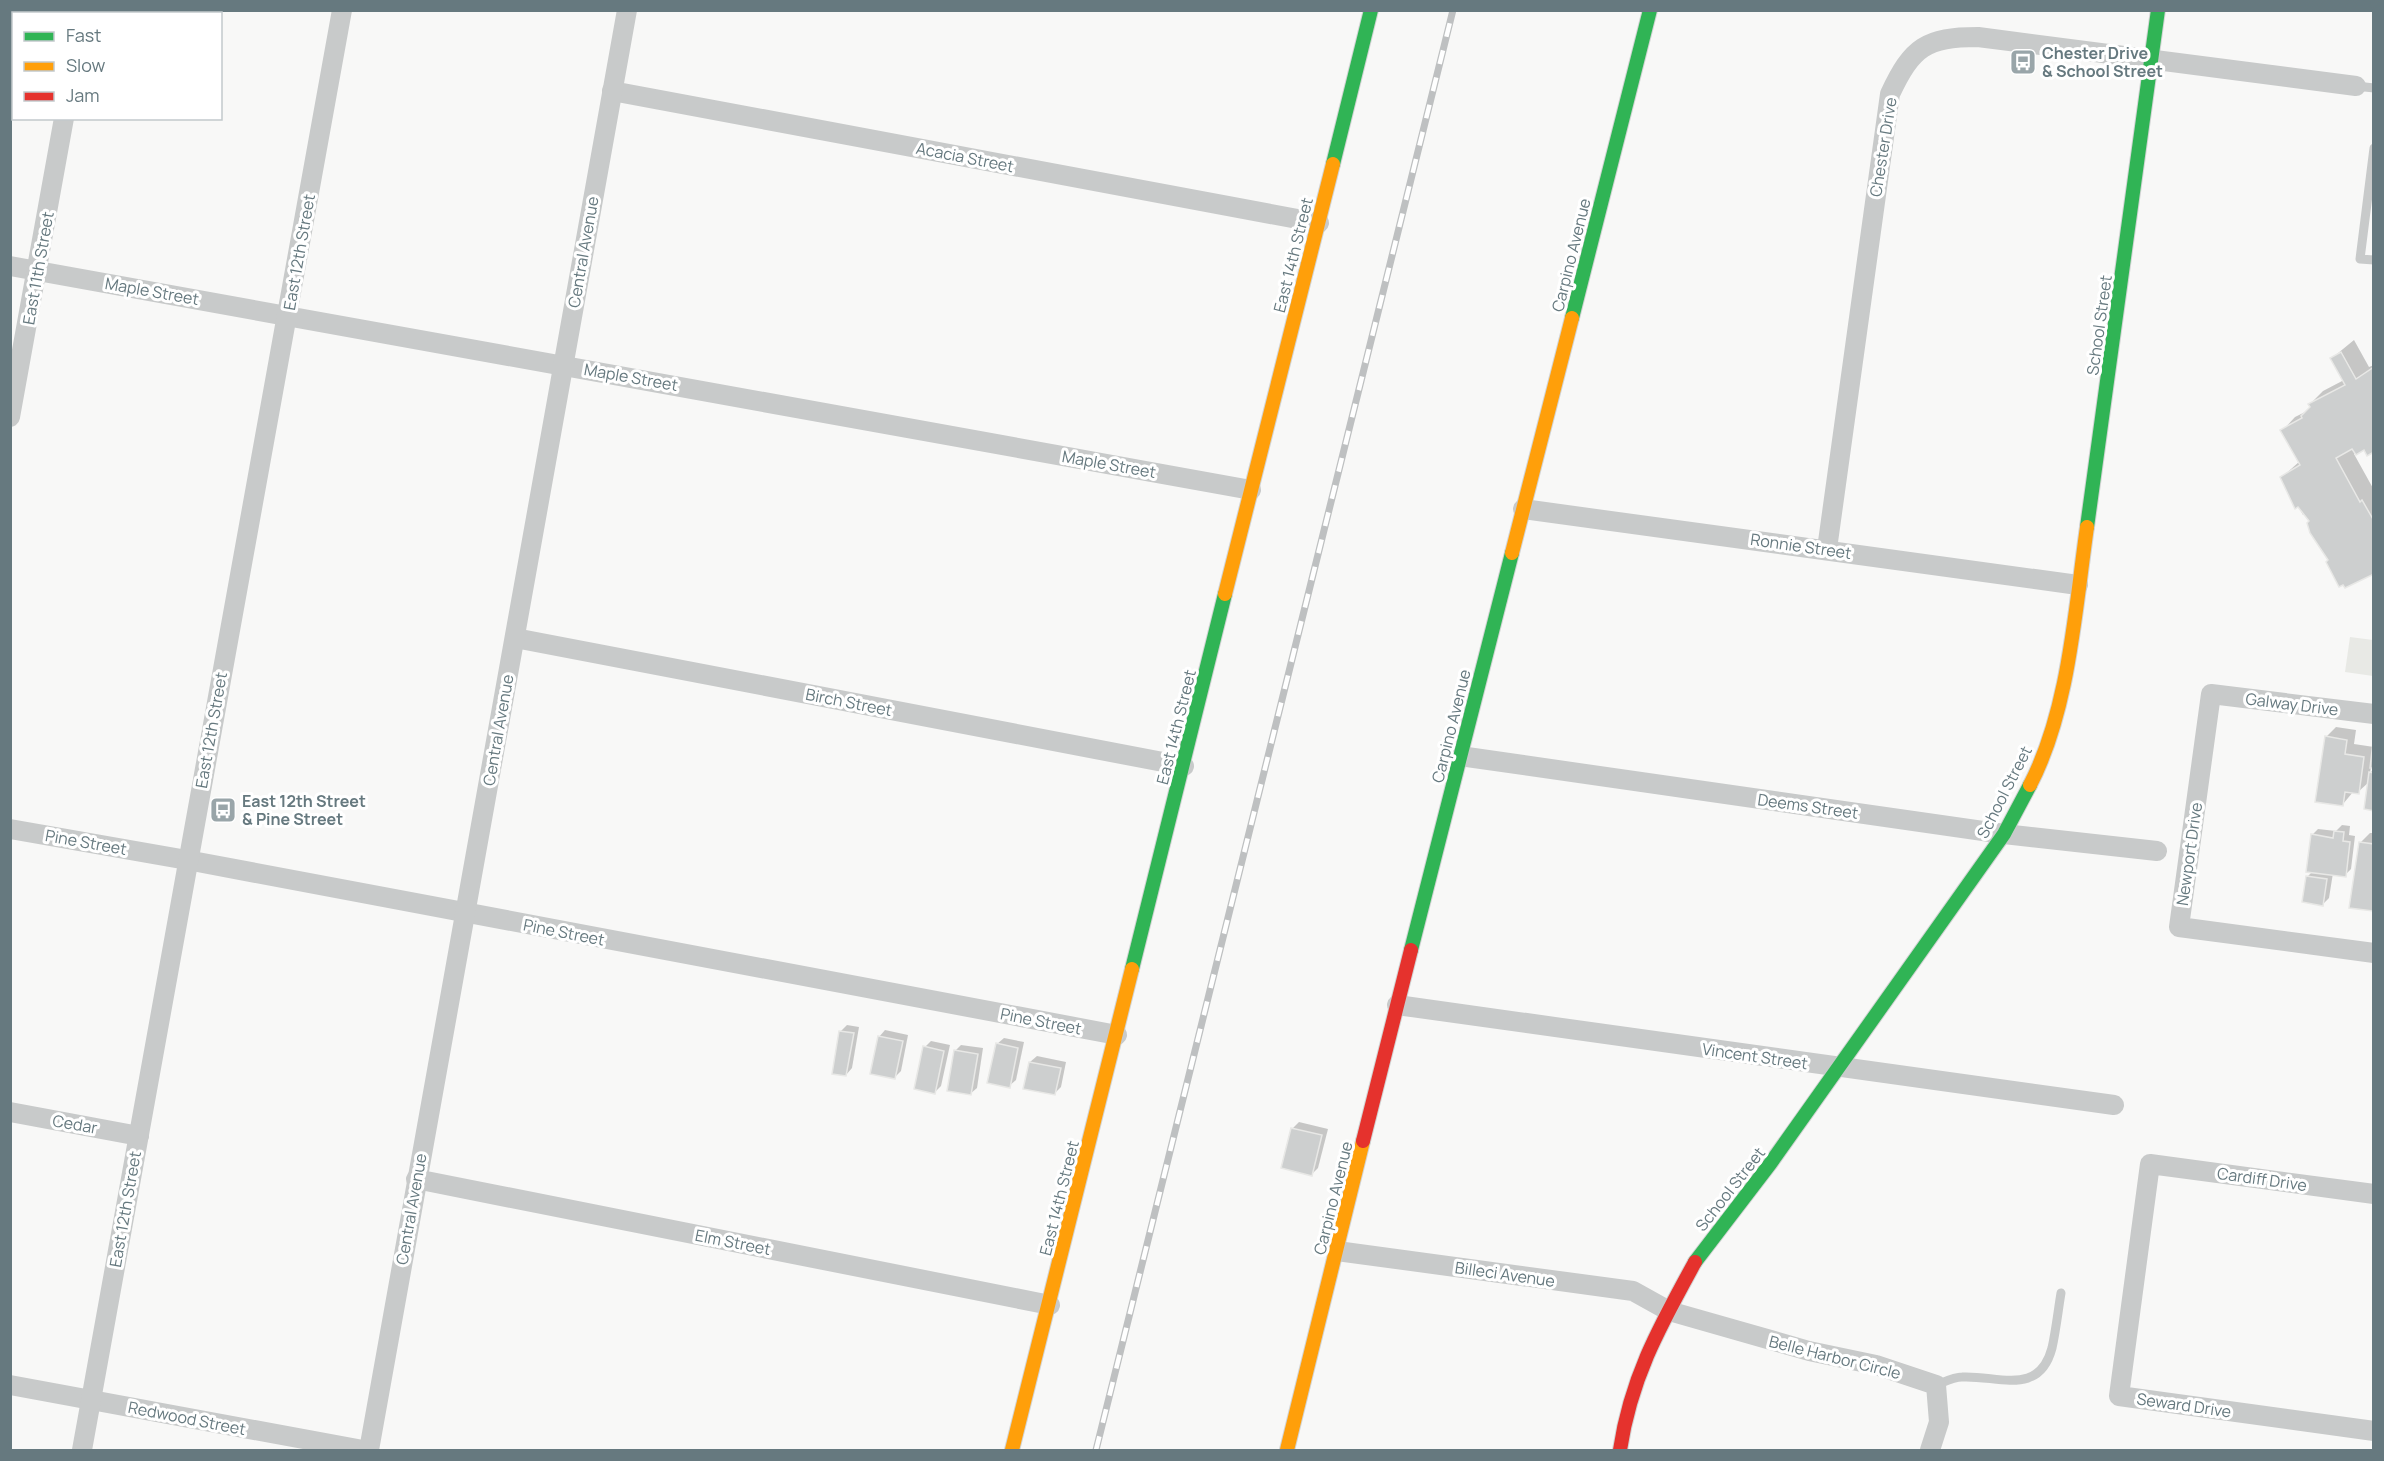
<svg xmlns="http://www.w3.org/2000/svg" width="2384" height="1461" font-family="Manrope,sans-serif">
<style>
.green{fill:#e8e9e5}
.shadow{fill:#0003}
.building{fill:#cdcfcf;stroke:#e8e8e6;stroke-width:1.5}
.lines{fill:none;stroke-linecap:round;stroke-linejoin:round}
.fast-casing{stroke:#d2d4d4;stroke-width:16}
.slow-casing{stroke:#d2d4d4;stroke-width:16}
.jam-casing{stroke:#d2d4d4;stroke-width:16}
.lane{stroke:#c8caca;stroke-width:9}
.street{stroke:#c8caca;stroke-width:20}
.fast{stroke:#30b455;stroke-width:14}
.slow{stroke:#ff9f0a;stroke-width:14}
.jam{stroke:#e5322d;stroke-width:14}
.rail-casing{stroke:#bec0c1;stroke-width:7}
.rail{stroke:#fff;stroke-width:4.5;stroke-dasharray:14;stroke-linecap:butt}
.labels{text-anchor:middle;dominant-baseline:central;stroke-width:6;stroke-linejoin:round;paint-order:stroke}
.poi-label{font-size:16px;font-weight:bold;fill:#66797f;stroke:#fff;text-anchor:start}
.street-label{font-size:16px;fill:#66797f;stroke:#fff}
</style>
<rect width="100%" height="100%" fill="#f8f8f7"/>
<path class="green" d="M2350,637L2373,640V676L2345,672Z"/>
<g class="shadow">
<path d="M2354,340L2369,367L2374,365V450L2365,448L2354,454L2374,490V571L2330,560L2306,513L2303,515L2282,477L2300,461L2282,431L2295,417L2309,410L2312,407L2310,404L2323,391L2344,380L2332,358Z"/>
<path d="M2336,727L2356,730L2354,744L2374,747L2370,773L2374,769V809L2369,782L2358,792H2353L2343,804L2326,737Z"/>
<path d="M2342,825L2350,826L2349,835L2355,836L2351,869L2345,875L2333,873L2329,898L2323,904L2307,877L2313,871L2312,835L2318,829L2336,831Z"/>
<path d="M2370,833H2374L2372,909L2360,843Z"/>
<path d="M847,1025L859,1027L852,1068L846,1075L841,1031Z"/>
<path d="M885,1030L908,1035L901,1071L895,1077L879,1037Z"/>
<path d="M1004,1038L1024,1042L1016,1080L1009,1086L997,1044Z"/>
<path d="M931,1041L950,1045L941,1086L935,1092L925,1047Z"/>
<path d="M961,1045L983,1048L977,1088L970,1094L955,1051Z"/>
<path d="M1037,1056L1066,1062L1061,1087L1054,1094L1030,1062Z"/>
<path d="M1299,1122L1328,1129L1318,1168L1311,1175L1293,1128Z"/>
</g>
<g class="building">
<path d="M2341,352L2356,379L2374,367V452L2367,456L2364,450L2356,455L2352,449L2336,458L2360,502L2362,500L2374,521V574L2345,588L2343,585L2339,587L2326,562L2328,560L2310,533L2307,523L2309,521L2298,507L2295,509L2280,477L2300,465L2280,430L2302,418L2301,416L2310,407L2308,404L2345,385L2330,358Z"/>
<path d="M2325,736L2347,740L2345,754L2364,757L2359,794L2345,792L2343,806L2315,802Z"/>
<path d="M2373,742H2374V768H2370Z"/>
<path d="M2369,772L2374,773V811L2364,809Z"/>
<path d="M2334,831L2344,832L2343,841L2350,842L2346,877L2306,872L2311,834L2333,838Z"/>
<path d="M2359,842L2374,844L2373,911L2349,908Z"/>
<path d="M2306,876L2327,879L2323,906L2302,902Z"/>
<path d="M839,1031L854,1033L846,1076L832,1074Z"/>
<path d="M878,1036L903,1041L895,1079L870,1074Z"/>
<path d="M996,1043L1018,1048L1010,1088L987,1083Z"/>
<path d="M923,1046L944,1051L935,1094L914,1089Z"/>
<path d="M954,1050L978,1054L971,1095L947,1091Z"/>
<path d="M1029,1062L1061,1068L1055,1095L1023,1089Z"/>
<path d="M1291,1128L1322,1135L1312,1176L1281,1168Z"/>
</g>
<g class="lines">
<defs>
<g id="fast">
<path d="M1333,164L1371,10"/>
<path d="M1572,318L1650,10"/>
<path d="M2087,527L2158,10"/>
<path d="M1411,950L1512,553"/>
<path d="M1132,969L1225,594"/>
<path d="M1695,1262L1770,1164L2004,834L2030,785"/>
</g>
<g id="slow">
<path d="M1512,553L1572,318"/>
<path d="M1225,594L1333,164"/>
<path d="M2030,785C2069,710 2075,610 2087,527"/>
<path d="M1012,1450L1132,969"/>
<path d="M1287,1450L1363,1141"/>
</g>
<g id="jam">
<path d="M1363,1141L1411,950"/>
<path d="M1620,1450C1631,1377 1660,1326 1695,1262"/>
</g>
</defs>
<use href="#fast" class="fast-casing"/>
<use href="#slow" class="slow-casing"/>
<use href="#jam" class="jam-casing"/>
<g class="lane">
<path d="M2356,86L2374,88"/>
<path d="M2374,148L2360,259L2374,260"/>
<path d="M1936,1385C1944,1382 1954,1377 1962,1377C1998,1375 2039,1397 2052,1348C2056,1330 2058,1311 2061,1293"/>
</g>
<g class="street">
<path d="M83,14L84,10"/>
<path d="M612,91L1319,223"/>
<path d="M10,266L1251,490"/>
<path d="M10,417L64,118"/>
<path d="M1523,509L2078,585"/>
<path d="M1827,549L1890,94C1912,47 1926,37 1978,37L2356,86"/>
<path d="M515,638L1184,766"/>
<path d="M2374,714L2211,694L2179,927L2374,953"/>
<path d="M1460,756L2004,834L2157,851"/>
<path d="M10,829L187,860L1117,1035"/>
<path d="M1397,1005L2114,1105"/>
<path d="M10,1112L139,1136"/>
<path d="M416,1179L1050,1305"/>
<path d="M2374,1194L2150,1164L2119,1396L2374,1431"/>
<path d="M1337,1251L1633,1291L1669,1311L1809,1351L1876,1365L1936,1385L1939,1422L1930,1450"/>
<path d="M10,1385L363,1450"/>
<path d="M82,1450L342,10"/>
<path d="M369,1450L627,10"/>
</g>
<use href="#fast" class="fast"/>
<use href="#slow" class="slow"/>
<use href="#jam" class="jam"/>
<defs>
<path id="rail" d="M1096,1450L1453,10"/>
</defs>
<use href="#rail" class="rail-casing"/>
<use href="#rail" class="rail"/>
</g>
<defs>
<symbol id="bus-square" viewBox="-11 -11 22 22"><rect x="-9" y="-9" width="18" height="18" rx="4" fill="#99a5a9" stroke="#fff"/><path d="M-5-6H5V4H4V6H2V4H-2V6H-4V4H-5ZM-3.5-4V0h7V-4ZM-3.5 1.2v1.5H-2V1.2ZM2 1.2v1.5H3.5V1.2Z" fill="#fff"/></symbol>
</defs>
<g fill-rule="evenodd">
<use href="#bus-square" x="2008" y="47" width="30" height="30"/>
<use href="#bus-square" x="208" y="795" width="30" height="30"/>
</g>
<g class="labels">
<g class="poi-label">
<text x="2042" y="53">Chester Drive<tspan x="2042" dy="18">&amp; School Street</tspan></text>
<text x="242" y="801">East 12th Street<tspan x="242" dy="18">&amp; Pine Street</tspan></text>
</g>
<g class="street-label">
<text transform="translate(1883 147) rotate(-81)">Chester Drive</text>
<text transform="translate(965 157) rotate(11)">Acacia Street</text>
<text transform="translate(299 252) rotate(-80)">East 12th Street</text>
<text transform="translate(583 252) rotate(-80)">Central Avenue</text>
<text transform="translate(1293 255) rotate(-76)">East 14th Street</text>
<text transform="translate(1571 255) rotate(-76)">Carpino Avenue</text>
<text transform="translate(38 268) rotate(-80)">East 11th Street</text>
<text transform="translate(152 291) rotate(10)">Maple Street</text>
<text transform="translate(2099 325) rotate(-82)">School Street</text>
<text transform="translate(631 377) rotate(10)">Maple Street</text>
<text transform="translate(1109 464) rotate(10)">Maple Street</text>
<text transform="translate(1801 546) rotate(8)">Ronnie Street</text>
<text transform="translate(849 702) rotate(11)">Birch Street</text>
<text transform="translate(2292 704) rotate(7)">Galway Drive</text>
<text transform="translate(1451 726) rotate(-76)">Carpino Avenue</text>
<text transform="translate(1176 727) rotate(-76)">East 14th Street</text>
<text transform="translate(211 730) rotate(-80)">East 12th Street</text>
<text transform="translate(498 730) rotate(-80)">Central Avenue</text>
<text transform="translate(2004 792) rotate(-63)">School Street</text>
<text transform="translate(1808 806) rotate(8)">Deems Street</text>
<text transform="translate(86 842) rotate(10)">Pine Street</text>
<text transform="translate(2189 854) rotate(-82)">Newport Drive</text>
<text transform="translate(564 932) rotate(11)">Pine Street</text>
<text transform="translate(1041 1021) rotate(11)">Pine Street</text>
<text transform="translate(1755 1056) rotate(8)">Vincent Street</text>
<text transform="translate(75 1124) rotate(10)">Cedar</text>
<text transform="translate(2262 1179) rotate(8)">Cardiff Drive</text>
<text transform="translate(1730 1189) rotate(-52)">School Street</text>
<text transform="translate(1059 1198) rotate(-76)">East 14th Street</text>
<text transform="translate(1333 1198) rotate(-76)">Carpino Avenue</text>
<text transform="translate(125 1209) rotate(-80)">East 12th Street</text>
<text transform="translate(411 1209) rotate(-80)">Central Avenue</text>
<text transform="translate(733 1242) rotate(11)">Elm Street</text>
<text transform="translate(1505 1274) rotate(8)">Billeci Avenue</text>
<text transform="translate(1835 1357) rotate(14)">Belle Harbor Circle</text>
<text transform="translate(2184 1405) rotate(8)">Seward Drive</text>
<text transform="translate(187 1418) rotate(11)">Redwood Street</text>
</g>
</g>
<rect width="2384" height="1461" fill="none" stroke="#66797f" stroke-width="24"/>
<rect x="12" y="12" width="210" height="108" fill="#ffffff" stroke="#c2c9cc" stroke-width="1.5"/>
<rect x="24" y="32" width="30" height="9" fill="#30b455" stroke="#c2c9cc" stroke-width="1.5"/>
<text x="66" y="42" font-size="18" fill="#66797f">Fast</text>
<rect x="24" y="62" width="30" height="9" fill="#ff9f0a" stroke="#c2c9cc" stroke-width="1.5"/>
<text x="66" y="72" font-size="18" fill="#66797f">Slow</text>
<rect x="24" y="92" width="30" height="9" fill="#e5322d" stroke="#c2c9cc" stroke-width="1.5"/>
<text x="66" y="102" font-size="18" fill="#66797f">Jam</text>
</svg>
